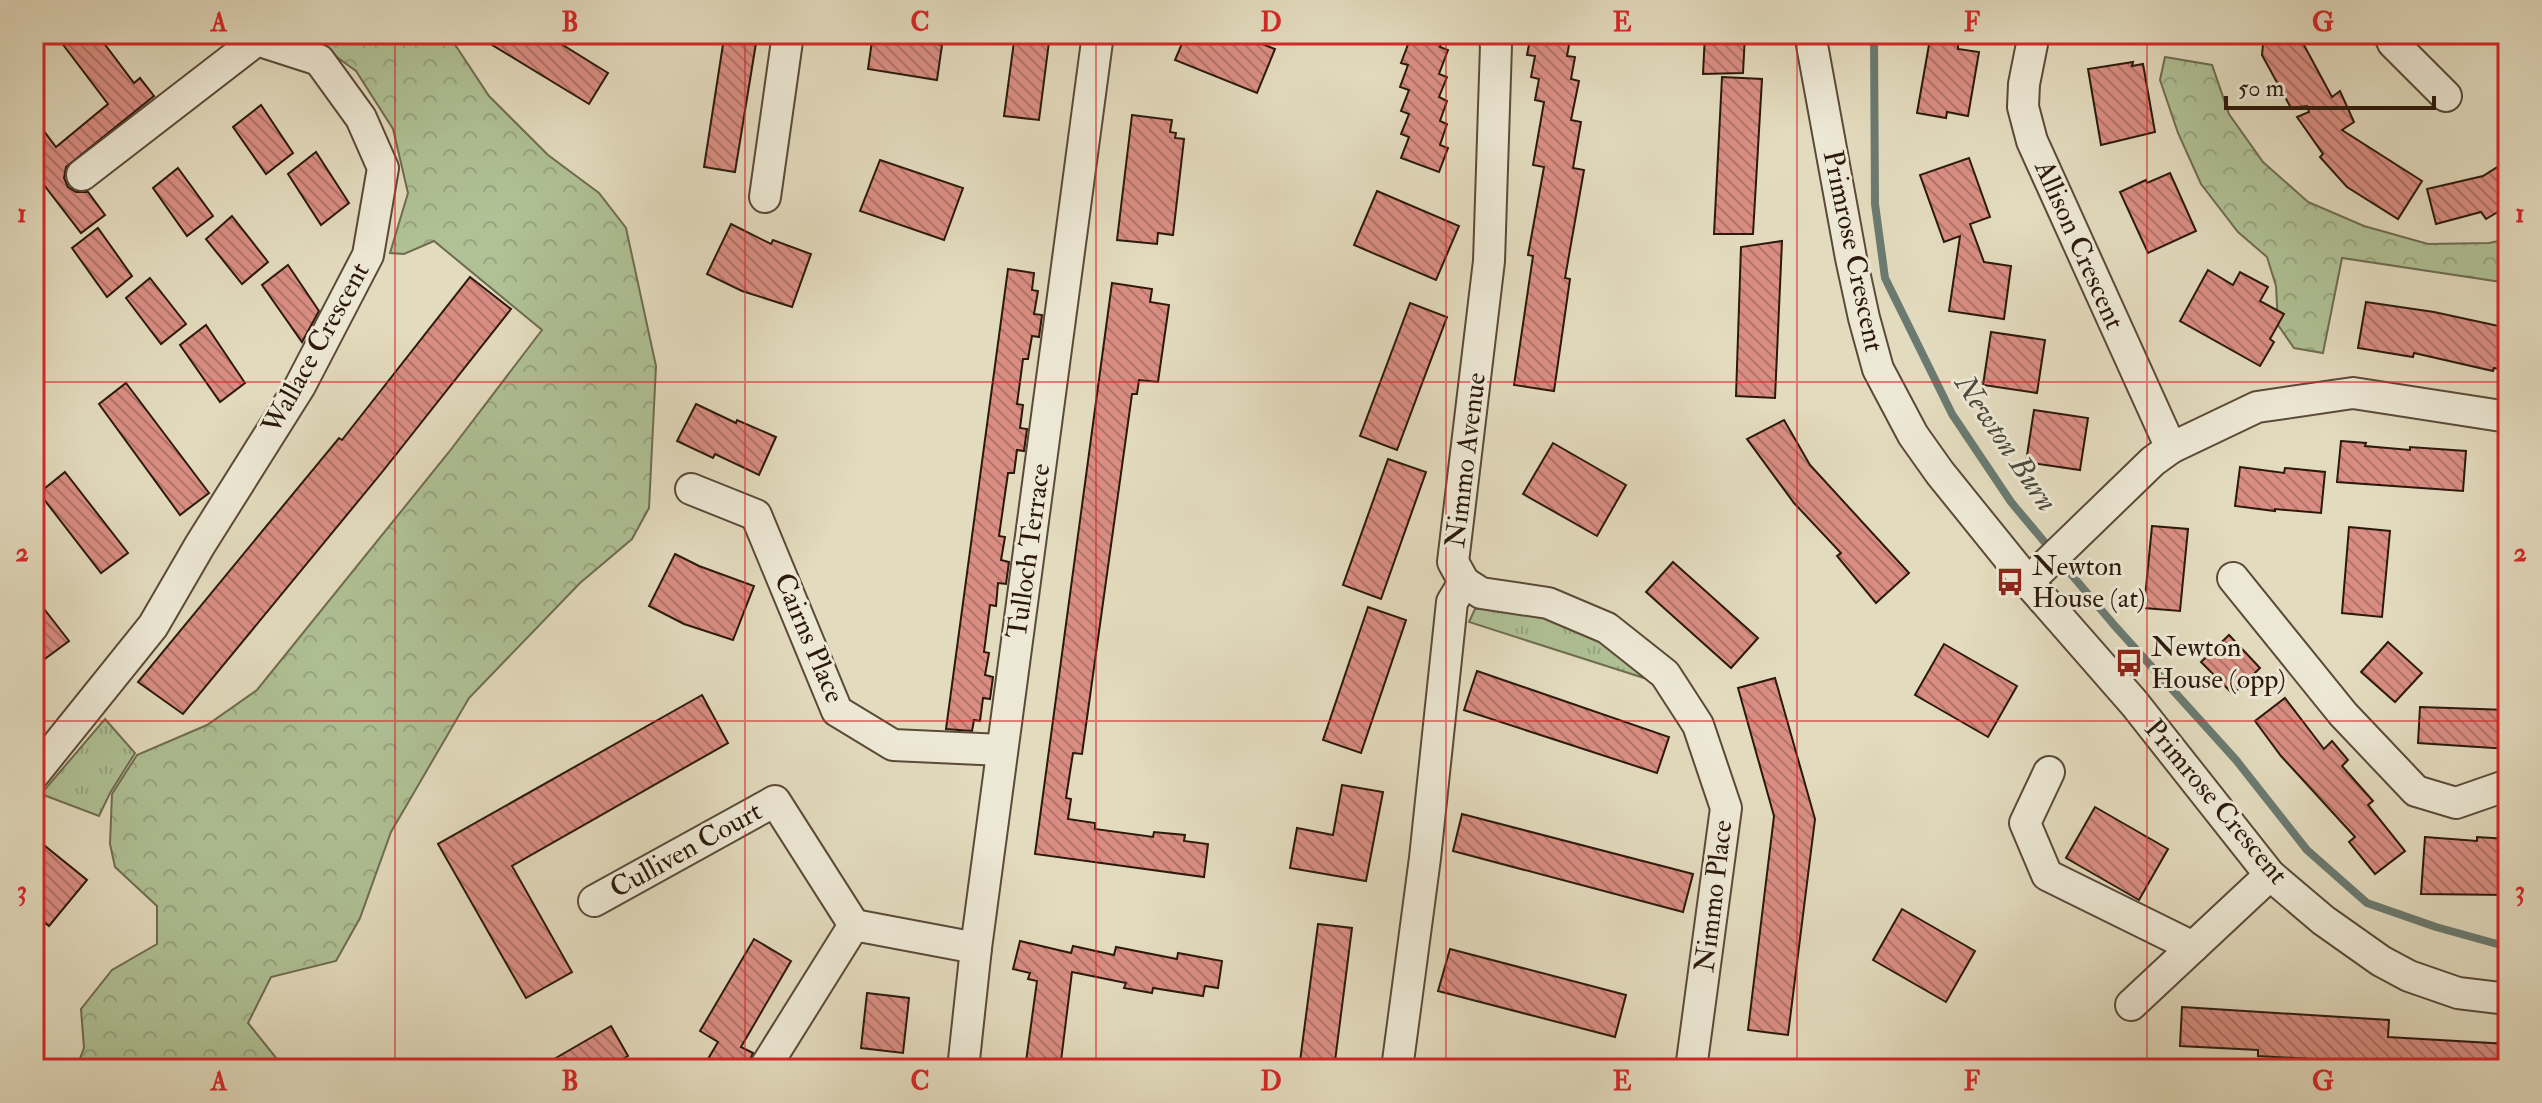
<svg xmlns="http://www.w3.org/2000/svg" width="2542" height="1103" font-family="'IM FELL Double Pica',serif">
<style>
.grass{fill:url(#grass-tufts);stroke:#6e6d50;stroke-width:2}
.forest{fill:url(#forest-crowns);stroke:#6e6d50;stroke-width:2}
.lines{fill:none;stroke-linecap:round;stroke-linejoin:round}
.stream{stroke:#6b7a71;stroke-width:8}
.building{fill:url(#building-back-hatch);stroke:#2c190c;stroke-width:2}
.minor-casing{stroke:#5a4a38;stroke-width:34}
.minor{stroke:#ede8d5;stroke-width:30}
.grid{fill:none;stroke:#d62828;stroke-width:2;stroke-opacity:0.55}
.labels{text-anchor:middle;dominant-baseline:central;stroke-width:6;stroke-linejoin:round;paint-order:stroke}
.street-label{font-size:28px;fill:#2c190c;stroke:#ede8d5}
.poi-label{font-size:28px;fill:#2c190c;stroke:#ede8d5;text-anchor:start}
.water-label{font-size:30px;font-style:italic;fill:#4c4a3e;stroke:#ede8d5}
.neatline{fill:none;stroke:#d62828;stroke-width:3}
.grid-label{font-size:26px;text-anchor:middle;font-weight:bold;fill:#d62828}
</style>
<defs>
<pattern id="grass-tufts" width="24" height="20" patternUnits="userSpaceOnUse" patternTransform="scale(2)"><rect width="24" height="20" fill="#afc195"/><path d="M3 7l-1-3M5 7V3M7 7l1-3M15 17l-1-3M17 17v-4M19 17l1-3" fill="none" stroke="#97a57f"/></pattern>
<pattern id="forest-crowns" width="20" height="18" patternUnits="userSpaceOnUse" patternTransform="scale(2)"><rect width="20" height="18" fill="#afc195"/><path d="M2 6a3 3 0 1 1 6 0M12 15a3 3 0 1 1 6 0" fill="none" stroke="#97a57f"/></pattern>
<pattern id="building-back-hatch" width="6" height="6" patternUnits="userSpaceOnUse" patternTransform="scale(2)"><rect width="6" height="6" fill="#da8e83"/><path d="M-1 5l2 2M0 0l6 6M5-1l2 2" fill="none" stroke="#b1736a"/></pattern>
</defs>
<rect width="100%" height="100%" fill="#e3dbbe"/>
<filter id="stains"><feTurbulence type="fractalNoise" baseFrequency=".0025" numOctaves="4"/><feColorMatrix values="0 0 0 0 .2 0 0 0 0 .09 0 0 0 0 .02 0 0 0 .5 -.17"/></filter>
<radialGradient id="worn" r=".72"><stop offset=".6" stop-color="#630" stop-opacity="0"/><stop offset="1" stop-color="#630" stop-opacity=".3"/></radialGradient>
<g class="grass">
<path d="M1495,607C1535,615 1573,621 1606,645C1620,655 1632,667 1644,678L1469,622L1475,609Z"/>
<path d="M105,719L135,753L110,793L99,816L41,794Z"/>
</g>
<g class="forest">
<path d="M298,34H448L489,96L548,155L599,193L626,228L656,366L649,508L632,539L580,583L469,698L391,832L360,918L336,961L271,977L248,1023L285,1069H76L84,1048L81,1009L112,970L157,944V906L115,867L110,844L112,794L137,755L207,725L257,690L449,452L542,330L434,241L404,254L390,253L408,193L393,129L356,71L316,42Z"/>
<path d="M2165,57L2212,65L2229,114L2263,162L2308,202L2364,226L2428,244L2489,243L2508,239V283L2342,258L2323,353L2294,348L2278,325L2276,286L2267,257L2238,232L2201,184L2178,133L2160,80Z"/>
</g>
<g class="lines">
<g class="stream">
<path d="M1874,36L1875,204L1885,278L1952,414L2011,502L2052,551"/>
<path d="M2060,561L2114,625L2236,760L2307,850L2367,903L2436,927L2508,947"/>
</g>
</g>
<g class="building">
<path d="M55,34H97L134,83L140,78L154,96L66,167L64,178L68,187L76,192H88L105,215L81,233L34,172V118L56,147L108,104Z"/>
<path d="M474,34H545L608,73L589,104Z"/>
<path d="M873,34L942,45L937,80L868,69Z"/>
<path d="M1015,34H1050L1039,120L1004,116Z"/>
<path d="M1186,34H1237L1275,49L1257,93L1175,60Z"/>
<path d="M1412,34H1444L1440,47L1448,50L1439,74L1447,77L1439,97L1447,101L1440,121L1447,124L1440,145L1448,148L1439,172L1401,158L1409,137L1401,134L1409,114L1401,111L1409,90L1400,87L1408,65L1401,63Z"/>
<path d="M1531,34H1571L1567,56L1575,57L1571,79L1579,81L1571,120L1581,122L1573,168L1584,170L1565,278L1570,279L1554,391L1514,385L1533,256L1528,255L1544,167L1533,165L1544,102L1535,100L1539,79L1531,77L1535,56L1527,55Z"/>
<path d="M1705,34H1745L1743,73L1703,74Z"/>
<path d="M2264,34H2298L2332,97L2340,91L2354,122L2342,130L2422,181L2398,219L2347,187L2320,157L2323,154L2297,117L2309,112L2307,106L2291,108L2262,55Z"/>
<path d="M724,38L756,43L735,172L704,167Z"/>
<path d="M1930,39L1958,43V49L1979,52L1968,116L1947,112L1946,118L1917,113Z"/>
<path d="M2133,62L2132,66L2143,64L2155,132L2101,145L2088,69Z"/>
<path d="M1722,77L1762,79L1753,234H1714Z"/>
<path d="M261,105L293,153L266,174L233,127Z"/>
<path d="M1132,115L1172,120L1170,132L1176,133L1175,138L1184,139L1173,235L1158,233L1157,244L1117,240Z"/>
<path d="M316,152L349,203L321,225L288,174Z"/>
<path d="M1969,158L1990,217L1970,224L1984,262L2011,266L2004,319L1949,311L1960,236L1944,242L1920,175Z"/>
<path d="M880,160L963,188L944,240L860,211Z"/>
<path d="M2499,166L2508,184V206L2486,219L2481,212L2436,224L2427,189L2483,176Z"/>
<path d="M178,168L213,216L187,236L153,188Z"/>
<path d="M2170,173L2196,231L2148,253L2120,192L2146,180L2147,183Z"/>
<path d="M1377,191L1459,226L1436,280L1354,245Z"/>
<path d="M232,216L268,262L242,284L206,239Z"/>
<path d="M731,224L771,244L773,240L811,254L792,307L742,291L707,274Z"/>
<path d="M98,228L132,276L107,297L72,248Z"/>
<path d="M1782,241L1775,398L1736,396L1741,247Z"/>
<path d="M288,265L319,311L302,342L262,285Z"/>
<path d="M1008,269L1034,273L1032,290L1038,291L1034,314L1042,315L1039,337L1032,336L1028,359H1023L1017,404L1023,405L1020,428L1027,429L1024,451L1017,450L1014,473H1008L999,536L1005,537L1001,560L1009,562L1006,584L998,583L996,606L990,605L984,652L989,653L985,675L993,677L990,699L983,698L980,721L974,720L972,731L946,729Z"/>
<path d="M2208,270L2233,285L2240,272L2268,287L2260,301L2284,314L2270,339L2274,342L2260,366L2180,321Z"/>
<path d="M470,277L511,309L383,471L183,714L138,682L339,438L342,440Z"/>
<path d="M150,278L186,324L161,344L126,298Z"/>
<path d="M1112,283L1152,289L1150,302L1169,305L1158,382L1139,380L1137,394H1132L1082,754L1073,753L1066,798L1071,799L1068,819L1095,823V829L1153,837L1154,832L1185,835L1184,841L1208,844L1204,877L1035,854Z"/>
<path d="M2366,302L2434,312L2508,328V371L2494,368L2493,371L2414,353L2413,357L2358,348Z"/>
<path d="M1410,303L1447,317L1397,450L1360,436Z"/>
<path d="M206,325L245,383L220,402L180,345Z"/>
<path d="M1991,332L2045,340L2037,393L1983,385Z"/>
<path d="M126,383L209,493L180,515L99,404Z"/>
<path d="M696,404L736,423L737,420L776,437L759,475L715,454L713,458L677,441Z"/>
<path d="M2034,410L2088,418L2080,470L2026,462Z"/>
<path d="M1784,420L1810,465L1909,573L1876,603L1837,556L1841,553L1794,503L1747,439Z"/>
<path d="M2341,441L2366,443L2365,446L2410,450V447L2466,451L2463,491L2337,482Z"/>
<path d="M1553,443L1626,485L1597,536L1523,494Z"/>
<path d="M1388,459L1426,472L1381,599L1343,585Z"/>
<path d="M2240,467L2284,473L2285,468L2325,472L2321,513L2275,509V511L2235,506Z"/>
<path d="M65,472L128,553L101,573L39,493Z"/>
<path d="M2152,526L2188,529L2180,611L2144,608Z"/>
<path d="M2349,527L2390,531L2382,617L2342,613Z"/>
<path d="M675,554L699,566L754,586L733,640L684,624L649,606Z"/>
<path d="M1673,562L1758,638L1731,668L1646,592Z"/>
<path d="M34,596L69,641L34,667Z"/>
<path d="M1368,607L1406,620L1361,753L1323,740Z"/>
<path d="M2229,635L2260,668L2233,694L2201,662Z"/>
<path d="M2388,642L2422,673L2395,702L2361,672Z"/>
<path d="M1944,644L2017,686L1988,737L1915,695Z"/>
<path d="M1477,671L1669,737L1657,773L1464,710Z"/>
<path d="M1775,678L1815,819L1788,1035L1748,1030L1774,816L1738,688Z"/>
<path d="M702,695L728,743L512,866L572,972L526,998L438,844Z"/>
<path d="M2285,698L2324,749L2332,741L2348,760L2342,766L2373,801L2368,805L2405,851L2375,874L2349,842L2355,837L2281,756L2255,721Z"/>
<path d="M2420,707L2508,710V749L2418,743Z"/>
<path d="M1342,785L1383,792L1366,881L1290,868L1297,828L1333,835Z"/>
<path d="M2095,807L2168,849L2139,900L2066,858Z"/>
<path d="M1462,814L1693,874L1683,912L1453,851Z"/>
<path d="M34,837L87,880L49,926L34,914Z"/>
<path d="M2425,837L2477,841V837L2508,839V895L2421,894Z"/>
<path d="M1902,909L1975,951L1946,1002L1873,960Z"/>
<path d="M1318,924L1352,928L1334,1069H1299Z"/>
<path d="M754,939L791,961L741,1047L753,1053L746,1069H702L718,1042L700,1031Z"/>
<path d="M1020,941L1071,953L1073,946L1114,955L1116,947L1177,959L1178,953L1222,961L1218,988L1205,986L1203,996L1153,988L1152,993L1124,988L1126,983L1072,972L1060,1069H1025L1037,981L1028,979L1030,973L1013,969Z"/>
<path d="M1450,949L1626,995L1615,1037L1438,991Z"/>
<path d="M867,993L909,998L903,1053L861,1048Z"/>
<path d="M2182,1007L2389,1020L2388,1037L2508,1044V1069H2402L2403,1064L2258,1056V1050L2180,1046Z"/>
<path d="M611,1026L628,1056L606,1069H537Z"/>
</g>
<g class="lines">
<defs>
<g id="minor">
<path d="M1810,34L1851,258L1864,318L1878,369L1913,435L1940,473L2028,582L2134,703L2270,875L2323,920L2381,961L2409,976L2458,993L2508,999"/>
<path d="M2034,34L2024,84L2023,107L2032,141L2171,448"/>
<path d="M2389,34L2393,43L2446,96"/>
<path d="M765,197L788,34"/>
<path d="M691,489L756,515L837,711L893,745L1002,750"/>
<path d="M2233,578L2343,714L2416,791L2456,803L2508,785"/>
<path d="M1464,582L1481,593L1548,603L1607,628L1665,674L1698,725L1726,808L1691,1069"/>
<path d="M2028,582L2153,461L2171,448L2257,407L2353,393L2508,417"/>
<path d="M2049,772L2025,823L2047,875L2193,947"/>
<path d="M34,774L153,626L200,545L300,386L368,255L383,168L361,118L319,60L257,40L82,175"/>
<path d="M594,901L775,801L854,925"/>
<path d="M2131,1005L2270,875"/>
<path d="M764,1069L854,925L976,948"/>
<path d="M963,1069L976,948L1098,34"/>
<path d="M1397,1069L1425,858L1452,602L1464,582L1453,562L1489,261L1496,45L1493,34"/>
</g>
</defs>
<use href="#minor" class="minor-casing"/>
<use href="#minor" class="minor"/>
</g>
<path class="grid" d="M395,34V1069M745,34V1069M1096,34V1069M1446,34V1069M1797,34V1069M2147,34V1069M34,382H2508M34,721H2508"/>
<defs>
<symbol id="bus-bare" viewBox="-9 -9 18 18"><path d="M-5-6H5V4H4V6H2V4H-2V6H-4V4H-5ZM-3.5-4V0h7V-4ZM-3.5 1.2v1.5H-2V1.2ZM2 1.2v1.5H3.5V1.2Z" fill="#8f2418" stroke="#ede8d5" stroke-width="2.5" paint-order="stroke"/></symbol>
</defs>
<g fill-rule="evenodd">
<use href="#bus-bare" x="1990" y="562" width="40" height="40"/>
<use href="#bus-bare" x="2109" y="643" width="40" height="40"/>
</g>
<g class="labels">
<g class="street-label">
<text transform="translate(2079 245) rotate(66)">Allison Crescent</text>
<text transform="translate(1853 251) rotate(78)">Primrose Crescent</text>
<text transform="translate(316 348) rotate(-61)">Wallace Crescent</text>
<text transform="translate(1466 460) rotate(-83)">Nimmo Avenue</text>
<text transform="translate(1029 551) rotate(-82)">Tulloch Terrace</text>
<text transform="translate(809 638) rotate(67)">Cairns Place</text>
<text transform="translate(2216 802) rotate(50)">Primrose Crescent</text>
<text transform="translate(686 850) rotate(-29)">Culliven Court</text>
<text transform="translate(1714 896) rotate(-83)">Nimmo Place</text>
</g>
<g class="poi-label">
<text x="2032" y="566">Newton<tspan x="2032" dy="32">House (at)</tspan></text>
<text x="2151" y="647">Newton<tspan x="2151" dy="32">House (opp)</tspan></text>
</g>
<g class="water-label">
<text transform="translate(2006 443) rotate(56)">Newton Burn</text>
</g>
</g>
<rect width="2542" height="1103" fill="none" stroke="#e3dbbe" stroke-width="88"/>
<path d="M2226 96v12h208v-12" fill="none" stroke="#2c190c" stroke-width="4"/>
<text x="2238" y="96" font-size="24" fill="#2c190c" stroke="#ede8d5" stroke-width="6" paint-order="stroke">50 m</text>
<rect x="44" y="44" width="2454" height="1015" class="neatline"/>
<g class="grid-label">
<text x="219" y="31">A</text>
<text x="570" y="31">B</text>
<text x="920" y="31">C</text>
<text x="1271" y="31">D</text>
<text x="1622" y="31">E</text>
<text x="1972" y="31">F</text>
<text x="2323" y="31">G</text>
<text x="22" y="222">1</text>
<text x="2520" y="222">1</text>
<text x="22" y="561">2</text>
<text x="2520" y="561">2</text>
<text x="22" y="899">3</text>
<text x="2520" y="899">3</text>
<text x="219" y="1090">A</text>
<text x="570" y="1090">B</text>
<text x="920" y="1090">C</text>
<text x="1271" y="1090">D</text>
<text x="1622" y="1090">E</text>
<text x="1972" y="1090">F</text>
<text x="2323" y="1090">G</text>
</g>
<rect width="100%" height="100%" filter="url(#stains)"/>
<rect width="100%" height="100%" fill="url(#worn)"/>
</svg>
